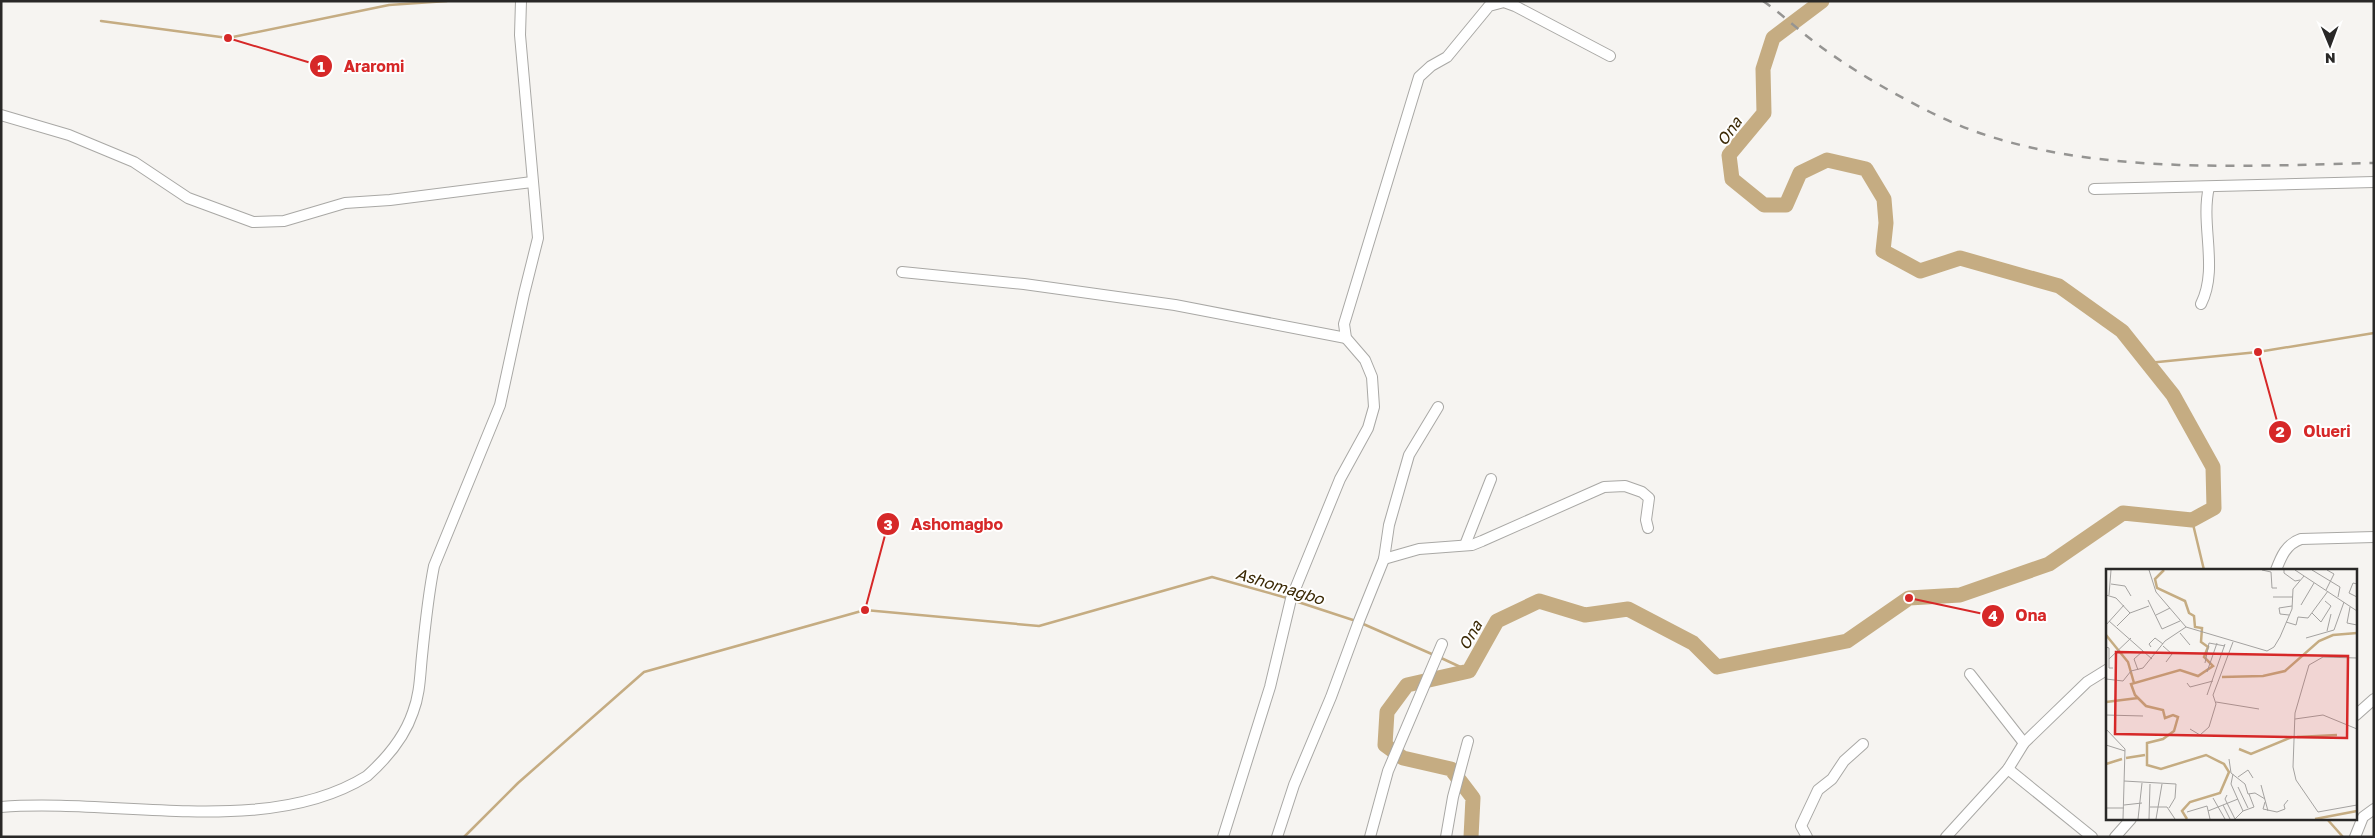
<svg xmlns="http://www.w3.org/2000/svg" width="2375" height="838" font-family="'Golos Text',sans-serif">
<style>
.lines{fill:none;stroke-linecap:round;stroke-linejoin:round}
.stream{stroke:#c5ac82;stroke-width:2.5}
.river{stroke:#c5ac82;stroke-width:15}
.street-casing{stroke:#a9a8a5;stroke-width:12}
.street{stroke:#fff;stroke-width:10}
.rail{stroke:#959492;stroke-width:2.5;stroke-dasharray:9 9;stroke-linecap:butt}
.labels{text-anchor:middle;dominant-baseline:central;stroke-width:4;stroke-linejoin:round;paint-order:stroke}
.water-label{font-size:16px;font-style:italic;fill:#3b2905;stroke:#fff}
.inset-river{fill:none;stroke:#c5ac82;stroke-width:2.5}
.inset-road{fill:none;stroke:#a4a2a0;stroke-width:1}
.view{fill:#d62828;fill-opacity:0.15;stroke:#d62828;stroke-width:2.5}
.inset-edge{fill:none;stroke:#292827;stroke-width:2.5}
.leader{fill:none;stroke:#d62828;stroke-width:2}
.callout-dot{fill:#d62828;stroke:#fff;stroke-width:2}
.mark-label{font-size:15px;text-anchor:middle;font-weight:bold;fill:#fff}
.callout-label{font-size:16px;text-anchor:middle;font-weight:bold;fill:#d62828;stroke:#fff;stroke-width:4;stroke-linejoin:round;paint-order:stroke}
</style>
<rect width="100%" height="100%" fill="#f6f4f1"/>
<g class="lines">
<g class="stream">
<path d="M101,21L228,38L389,5L447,1"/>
<path d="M2148,363L2258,352L2374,333"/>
<path d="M2192,520L2204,570"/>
<path d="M1292,600L1356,621"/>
<path d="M1361,623L1434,655"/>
<path d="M1439,657L1469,671"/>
<path d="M2327,819L2343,837"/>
<path d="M464,837L518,783L644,672L865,610L1039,626L1212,577L1287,598"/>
</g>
<path class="river" d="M1471,837L1473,798L1451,769L1403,758L1385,745L1387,712L1407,685L1469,671L1497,621L1539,601L1585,615L1628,609L1693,643L1717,667L1847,641L1909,598L1960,595L2049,564L2123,513L2192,520L2214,508L2213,467L2173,395L2122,331L2059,286L1960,258L1920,271L1883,251L1886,223L1884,199L1866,169L1827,160L1800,173L1786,205H1764L1732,179L1729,155L1764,113L1763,69L1773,38L1822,1"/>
<defs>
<g id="street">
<path d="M1,115L69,135L134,162L188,198L253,222L284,221L345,203L390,200L532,182"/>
<path d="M2094,189L2374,182"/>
<path d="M902,272L1024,284L1175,305L1346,338"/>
<path d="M2201,304C2219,268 2200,225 2209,187"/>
<path d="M1465,545L1491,479"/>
<path d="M1384,559L1419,549L1472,545L1482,541L1604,487L1625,486L1642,492L1649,498L1646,520L1648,528"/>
<path d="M2276,570C2281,557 2286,544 2301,539L2374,537"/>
<path d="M1970,674L2024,743"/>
<path d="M2356,715L2374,699"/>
<path d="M2008,769L2092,837"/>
<path d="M1,807C120,798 268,838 367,776C386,759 405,736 413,712C420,694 420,675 422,656C425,626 428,596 434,566L500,405L524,294L538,238L520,35L521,1"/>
<path d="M1223,837L1270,687L1291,599L1340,479L1368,428L1374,407L1372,377L1365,360L1346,338L1344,324L1419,77L1431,66L1447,57L1489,6L1504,2L1515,6L1610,56"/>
<path d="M1277,837L1294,785L1331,697L1359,621L1384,559L1389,525L1409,455L1438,407"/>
<path d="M1370,837L1388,771L1442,644"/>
<path d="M1446,837L1453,797L1468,741"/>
<path d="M1807,837L1801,826L1818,790L1832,779L1844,761L1863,744"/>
<path d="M1946,837L2008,769L2024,743L2087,682L2108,669"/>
<path d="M2115,837L2131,819"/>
<path d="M2355,837L2363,817L2374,809"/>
</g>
</defs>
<use href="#street" class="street-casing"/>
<use href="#street" class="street"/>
<path class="rail" d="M1763,1C1779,12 1793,25 1808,37C1845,66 1888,91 1930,112C2060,178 2232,166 2374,163"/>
</g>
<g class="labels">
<g class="water-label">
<text transform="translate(1729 131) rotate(-55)">Ona</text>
<text transform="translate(1280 586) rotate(17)">Ashomagbo</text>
<text transform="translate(1470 635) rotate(-60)">Ona</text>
</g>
</g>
<g transform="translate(2106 569)">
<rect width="251" height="251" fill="#f6f4f1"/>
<path class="inset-river" d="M58,1L49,10L51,19L79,32L83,44L88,47L89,58L96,59L95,73L102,78L98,88L107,97L92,107L74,101L25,115L29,126L40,137L57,141L59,149L67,146L72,148L68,162L57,170L41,174V196L55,200L100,186L118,195L123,203L114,224L84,233L76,242L81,250M0,66L22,93L28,114M116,108L157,107L179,102L213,72L227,66L251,64M0,133L32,129M191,168L231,166M133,180L145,185L186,168M20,189L39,186M0,195L16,190M209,250L251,242"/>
<path class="inset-road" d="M43,1L50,23L80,58L161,82L168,78L174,68L186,40L187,20L198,7M156,1L165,3L166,19H171M178,1V4L189,12L194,11M189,1L251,42M206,1L234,18L232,28M5,15L19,17L25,27M251,15L247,14L243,24L251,28M220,21L228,5L221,1M0,26L10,29L24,44M3,26L5,1M167,28H187M42,31L56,60L74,52M195,36L208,14M244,38L241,54L251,56M206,44L215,53L225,37L219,32M50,46L64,39M183,46L174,45L173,39L186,37M3,52L46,90M180,53L190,56L192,48L202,49L222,22M0,56L18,36M11,57L24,44L43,37M221,62L225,45M74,64L84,76M200,69L228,61L238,33M57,77L66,85L60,93M0,78L3,79V99H7M45,78L43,75L49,69L57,75M251,89L217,88L203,96L189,144L187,198L190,211L212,243L251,236M3,90L25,69M99,94L103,74L119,77M32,101L28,90L37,82M101,103L111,74M0,110L17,112L25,102L37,99L59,72L80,58M81,114L84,118L107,112M101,126L119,75M110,133L153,140M0,146L37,147M189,150L217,146L251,160M0,160L19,180L17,250M84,160L94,166L103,158L110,135L107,126L127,73M0,176L19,182M123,190L125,204L139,215L142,225L149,224L159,230M127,205L125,215L137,242M132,208L142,201L147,209M18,212L70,215L69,229L63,239M155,216L162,242M132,218L142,239M121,226L119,230L129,250M107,229L119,250M159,233L157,240L171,243L179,240L178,236L182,231M18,236L36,234M117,236L124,250M44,238H61L69,250M0,239H18M102,242L132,230M81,243L101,237L104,250M32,250L36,214M43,250L44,215M50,250L56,215M129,250L137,242L148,238L143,225"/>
<path class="view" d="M10,83L242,87L241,169L9,165Z"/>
<rect width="251" height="251" class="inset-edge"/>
</g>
<path class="leader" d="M228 38L321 66M2258 352L2280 432M865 610L888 524M1909 598L1993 616"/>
<g class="callout-dot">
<circle cx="228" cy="38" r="5"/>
<circle cx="2258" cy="352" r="5"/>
<circle cx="865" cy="610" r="5"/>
<circle cx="1909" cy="598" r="5"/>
<circle cx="321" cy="66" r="12"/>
<circle cx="2280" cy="432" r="12"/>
<circle cx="888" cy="524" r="12"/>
<circle cx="1993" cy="616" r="12"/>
</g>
<g class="mark-label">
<text x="321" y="72">1</text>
<text x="2280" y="437">2</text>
<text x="888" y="530">3</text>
<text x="1993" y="621">4</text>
</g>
<g class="callout-label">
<text x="374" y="72">Araromi</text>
<text x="2327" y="437">Olueri</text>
<text x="957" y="530">Ashomagbo</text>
<text x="2031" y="621">Ona</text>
</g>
<rect width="2375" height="838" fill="none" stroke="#292827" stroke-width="5"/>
<g transform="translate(2330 45) rotate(179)" stroke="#ffffff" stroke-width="4" paint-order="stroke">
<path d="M0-4L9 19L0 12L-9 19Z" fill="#292827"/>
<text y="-8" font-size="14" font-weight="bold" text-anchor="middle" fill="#292827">N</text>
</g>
</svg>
